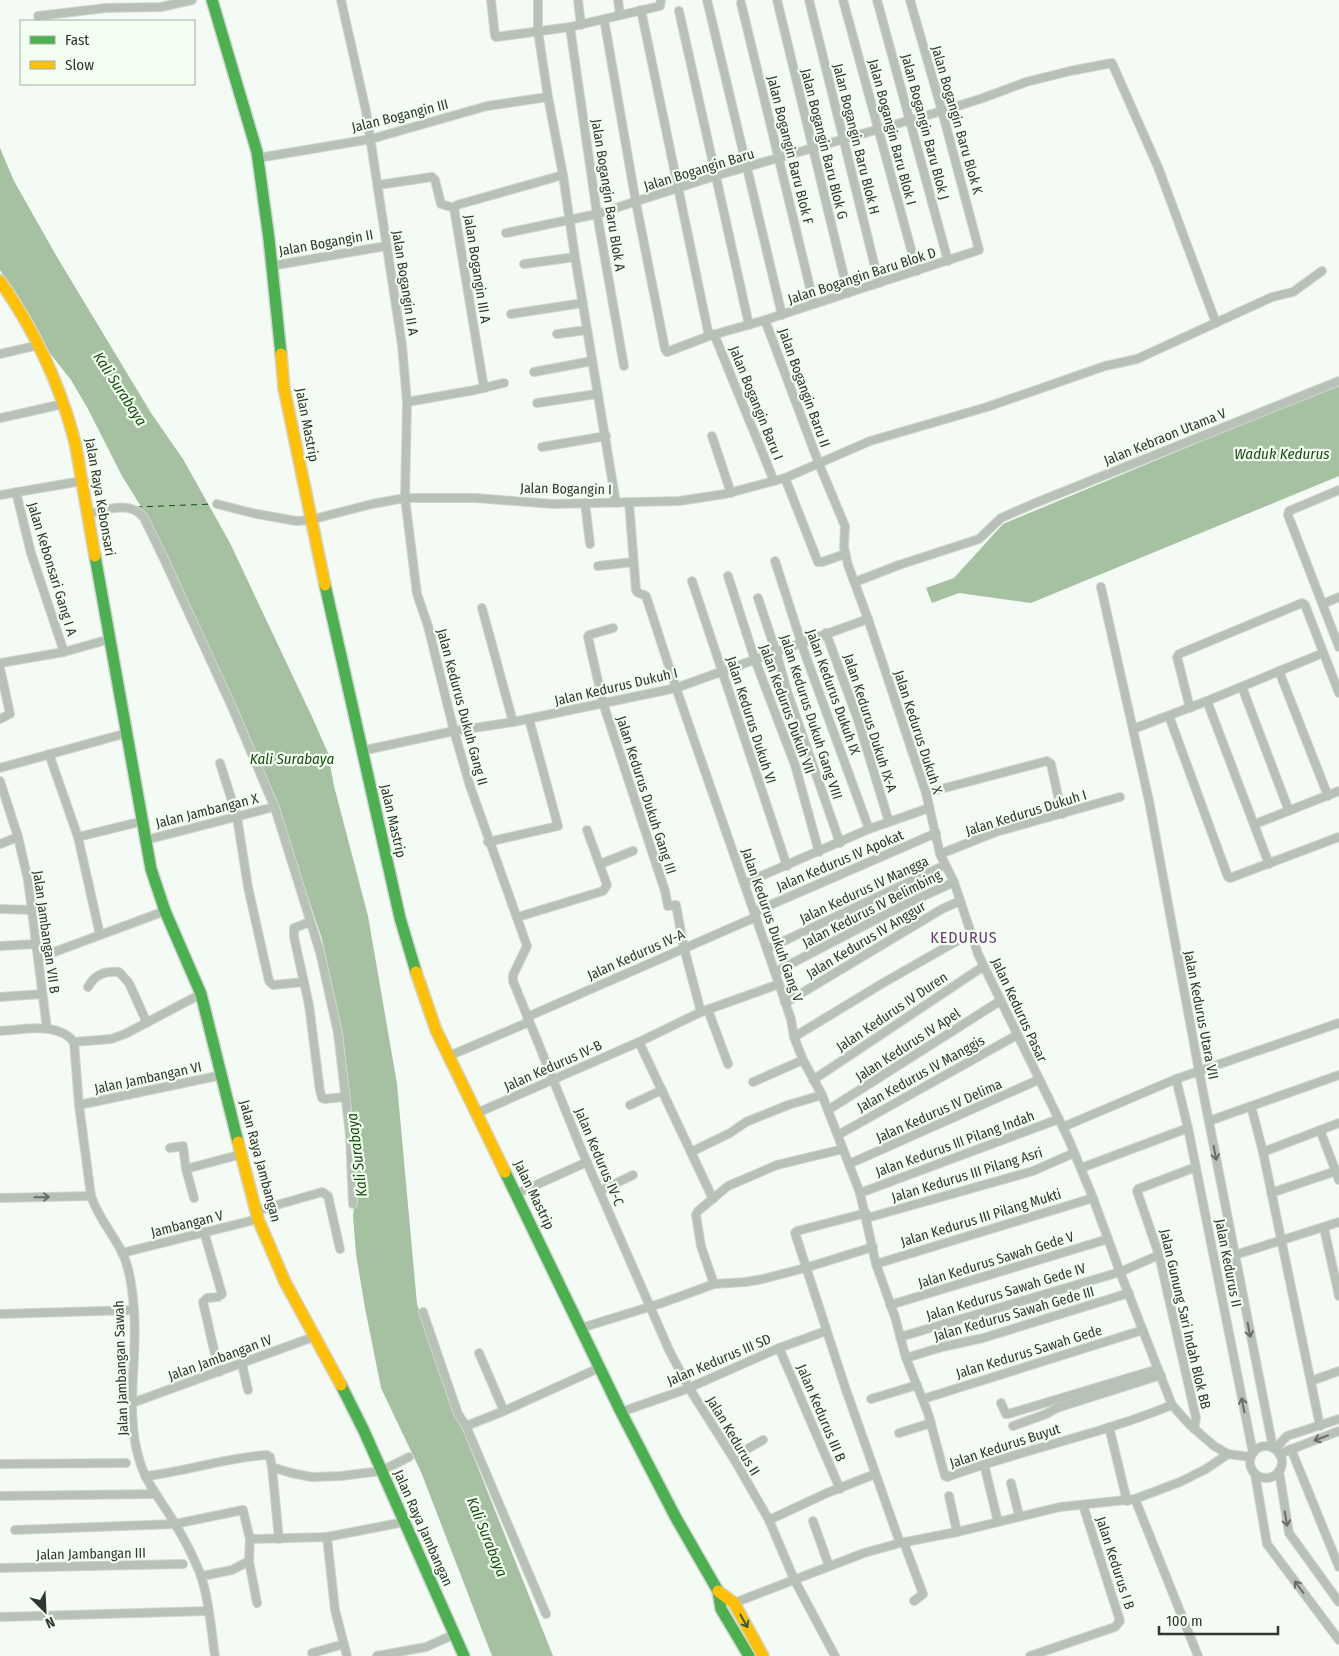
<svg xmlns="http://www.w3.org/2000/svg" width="1339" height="1656" font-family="'Fira Sans Condensed',sans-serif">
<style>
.water{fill:#a5c1a1}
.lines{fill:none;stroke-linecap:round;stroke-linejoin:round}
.ferry{stroke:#174b0f;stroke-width:1;stroke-dasharray:6 5;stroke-linecap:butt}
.street-casing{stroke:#d2d6d1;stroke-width:10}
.fast-casing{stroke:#d2d6d1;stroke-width:14}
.slow-casing{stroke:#d2d6d1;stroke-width:14}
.street{stroke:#b7c1b6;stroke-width:8}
.fast{stroke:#4caf50;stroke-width:11}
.slow{stroke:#ffc107;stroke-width:11}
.oneway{stroke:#666e65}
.oneway2{stroke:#385b39}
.labels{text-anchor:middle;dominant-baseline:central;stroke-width:4.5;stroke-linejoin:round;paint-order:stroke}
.street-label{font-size:14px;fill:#30372f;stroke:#f2fef0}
.water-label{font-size:15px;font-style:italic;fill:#174b0f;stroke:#f2fef0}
.quarter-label{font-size:16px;letter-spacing:1px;fill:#6a3d72;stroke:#f2fef0}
</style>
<rect width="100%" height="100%" fill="#f4faf4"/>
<g class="water">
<path d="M0,148L14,181L57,257L151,413L183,459L230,543L313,719L328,753L334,786L368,916L397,1084L417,1304L455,1410L553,1656H492L421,1472L381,1388L365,1308L356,1254L353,1216L357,1178L355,1146L339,1022L322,939L289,841L211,650L140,505L122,476L88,409L71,380L49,352L0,270Z"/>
<path d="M1339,384V476L1031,603L959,593L932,603L926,588L954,578L1003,524Z"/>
</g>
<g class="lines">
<path class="ferry" d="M136,507L214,504"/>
<defs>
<g id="street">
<path d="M341,0L366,111L402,345L407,402L405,498L417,594L428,626L454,731L470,786L527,946L513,975V981L582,1151L669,1350L689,1388L734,1459L769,1520L794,1579L835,1656"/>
<path d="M491,0L495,36L496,37L570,27L660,6L661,0"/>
<path d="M538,0V31L548,97L563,175L575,257L616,503"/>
<path d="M578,0L581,25"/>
<path d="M618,0L620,15"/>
<path d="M707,0L782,315"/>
<path d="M777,0L848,293"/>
<path d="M809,0L879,283"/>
<path d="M843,0L917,271"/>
<path d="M877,0L948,261"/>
<path d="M741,3L814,304"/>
<path d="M641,10L709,336"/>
<path d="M679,11L749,325"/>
<path d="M38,16L106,8L161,7L192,0"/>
<path d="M604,19L636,203L665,349L667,352L709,336L765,320L979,250L942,111L910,0"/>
<path d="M570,27L597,214L624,366"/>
<path d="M258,158L371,139L487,106L548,97"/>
<path d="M378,185L432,177L435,180L441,204L454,208"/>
<path d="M454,208L484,388"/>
<path d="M454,208L457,205L563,175"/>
<path d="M506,233L597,214L715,176L942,111L983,98L1026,82L1070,71L1112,63L1158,167L1216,323"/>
<path d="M524,264L575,257"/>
<path d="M271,266L386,246"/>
<path d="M511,314L583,303"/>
<path d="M765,320L819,464L845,526L844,547L848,565L868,619L926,793L940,854L954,882L978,954L1069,1140L1093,1198L1120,1272L1172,1405L1189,1424L1214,1446L1228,1454"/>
<path d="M557,334L587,330"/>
<path d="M714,334L774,481"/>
<path d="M0,354L39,345"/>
<path d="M534,372L592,361"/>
<path d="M407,402L475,390L504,383"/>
<path d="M537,403L597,394"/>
<path d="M0,418L63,404"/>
<path d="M712,436L731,493"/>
<path d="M542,447L606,436"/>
<path d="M785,478L818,562H822L845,554"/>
<path d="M1339,490L1289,511L1288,515L1339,647"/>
<path d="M16,492L31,553L64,652"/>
<path d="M0,495L82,481"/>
<path d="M629,502L636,590L637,592L646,596L676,688L779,984L791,1019L794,1037L803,1060L822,1095L860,1193L876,1264L895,1317L906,1358L928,1413L945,1476L947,1477C1021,1450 1099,1435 1172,1405"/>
<path d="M585,503L590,544"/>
<path d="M217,504L252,513L296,521L310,520L372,504L405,498H476L553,504L679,501L725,494L785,478L870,441L987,407L1105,366L1137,359L1272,297L1293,292L1322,271"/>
<path d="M88,514C106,510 131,500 144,518L164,559L232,707L275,808L320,952L338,1033L350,1135L353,1204"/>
<path d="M775,561L805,654L869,829"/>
<path d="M598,566L633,562"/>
<path d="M728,576L755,660L795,765L819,852"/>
<path d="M692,581L787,866"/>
<path d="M855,582L899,565L979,539L1001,518L1033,504L1339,381"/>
<path d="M1101,587L1149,801L1199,1071L1273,1448"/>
<path d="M758,598L776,652L788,694L840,843"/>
<path d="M1323,604L1339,597"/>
<path d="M482,608L513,722"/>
<path d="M613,628L589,635L588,637L603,703L665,891L668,906L676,905L684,948L701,1012"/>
<path d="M826,633L858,720L889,822"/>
<path d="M0,663L64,652L110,639"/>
<path d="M0,668L10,714L0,719"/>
<path d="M1279,671L1328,796"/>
<path d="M1242,687L1289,811"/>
<path d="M1207,701L1269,864"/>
<path d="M1190,708L1177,657L1179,654L1302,603L1305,605L1339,693"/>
<path d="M1169,716L1228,877L1230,878L1339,837"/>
<path d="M1133,729L1207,701L1323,653"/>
<path d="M361,751L454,731L513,722L676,688L868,619"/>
<path d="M49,754L78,837L100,935"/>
<path d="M220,763L237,817L248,887L269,981L273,985L304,982"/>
<path d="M0,768L127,733"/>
<path d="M0,781L18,837L28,880L47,1029"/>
<path d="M926,793L1047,761L1051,764L1062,814"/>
<path d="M1255,824L1339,791"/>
<path d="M78,837L143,821"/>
<path d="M146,840L274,807"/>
<path d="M488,842L558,826L529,719"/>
<path d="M0,844L18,837"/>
<path d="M940,854L996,832L1120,797"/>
<path d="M600,864L633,851"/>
<path d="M745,883L869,829L929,808"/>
<path d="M0,909L33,910"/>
<path d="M754,912L936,833"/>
<path d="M518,917L603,891L607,885L587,830"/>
<path d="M310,922L294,928V937L309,1005L320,1091L322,1098L325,1099L345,1097"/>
<path d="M0,946L36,944"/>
<path d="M767,949L945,865"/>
<path d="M38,958L165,911"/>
<path d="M775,972L900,907L954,882"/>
<path d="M88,987C95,974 105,971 119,972L129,983L147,1023"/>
<path d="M0,997L42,994"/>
<path d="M785,1003L942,909L960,901"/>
<path d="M708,1010L728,1064"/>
<path d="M527,1017L756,917"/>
<path d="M0,1031C24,1030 57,1021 74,1042"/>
<path d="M794,1037L883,983L971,933"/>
<path d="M74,1042L79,1105L91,1196C98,1217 112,1233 122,1252C130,1269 133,1293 134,1311C138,1361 124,1413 140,1462C147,1485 163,1503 175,1524C183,1537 190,1550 196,1564C208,1587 211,1629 215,1656"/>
<path d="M74,1042L111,1039L125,1034L201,994"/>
<path d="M639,1042L713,1199"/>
<path d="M449,1056L529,1022"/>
<path d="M1176,1079L1188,1128L1253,1453"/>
<path d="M813,1080L984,966"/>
<path d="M753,1082L803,1060"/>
<path d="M79,1105L222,1075"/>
<path d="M630,1105L662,1090"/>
<path d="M1251,1106L1263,1152L1320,1426"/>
<path d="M828,1110L1000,1001"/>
<path d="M477,1113L639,1042L701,1012L779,984"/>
<path d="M1209,1121L1339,1075"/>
<path d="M1063,1127L1176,1079L1339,1023"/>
<path d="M1320,1130L1339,1180"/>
<path d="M838,1135L1017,1035"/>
<path d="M170,1148L183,1146L186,1169L194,1198"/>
<path d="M691,1152L730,1133L746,1122L788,1105L822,1095"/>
<path d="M1263,1152L1339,1123"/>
<path d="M849,1164L1038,1080"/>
<path d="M1081,1168L1188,1128"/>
<path d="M186,1169L242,1154"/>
<path d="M600,1191L633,1175"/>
<path d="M860,1193L1059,1119"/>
<path d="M1271,1193L1339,1170"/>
<path d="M516,1194L587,1162"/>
<path d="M0,1198L91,1196"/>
<path d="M256,1211L322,1192L328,1196L340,1249"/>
<path d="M866,1213L797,1231L795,1233L845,1387L900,1543"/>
<path d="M867,1218L1033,1171L1074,1153"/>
<path d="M1324,1228L1339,1296"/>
<path d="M204,1232L222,1294L218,1297L207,1298L203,1302L219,1372"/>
<path d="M122,1253L258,1219"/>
<path d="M1235,1255L1339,1222"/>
<path d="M876,1264L1093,1198"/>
<path d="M714,1284L701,1246L696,1215L698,1211L728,1186L777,1165L843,1149"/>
<path d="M890,1305L1108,1239"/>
<path d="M423,1312L458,1414L466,1426"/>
<path d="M0,1314L134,1310"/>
<path d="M581,1328L662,1303L714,1284L746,1282L763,1279L805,1268L873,1247"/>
<path d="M900,1337L1120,1272L1159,1255"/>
<path d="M779,1348L840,1489"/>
<path d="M479,1353L504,1411"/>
<path d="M906,1358L942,1347L983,1338L1129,1293"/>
<path d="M242,1364L248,1390"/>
<path d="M1311,1381L1339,1371"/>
<path d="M871,1399L917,1385"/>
<path d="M923,1399L1143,1330"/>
<path d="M132,1403L316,1336"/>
<path d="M1001,1403L1006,1414H1008L1158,1369"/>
<path d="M621,1412L684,1390L779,1348L826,1331"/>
<path d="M1013,1426L1046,1414L1057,1408L1161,1375"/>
<path d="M1109,1427L1127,1501"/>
<path d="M1194,1429L1196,1418L1159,1255L1137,1191L1138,1189L1196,1167"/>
<path d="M899,1433L931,1423"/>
<circle cx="1266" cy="1462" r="16"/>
<path d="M1275,1449L1287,1436L1339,1419"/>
<path d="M1291,1449L1339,1567"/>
<path d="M1279,1454L1339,1431"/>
<path d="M734,1459L742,1452L763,1440"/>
<path d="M0,1464L126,1463"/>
<path d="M984,1464L998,1522"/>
<path d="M272,1467L291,1473L312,1477L341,1476L381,1471L409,1457"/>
<path d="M1279,1471L1289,1533L1339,1602"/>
<path d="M1255,1474L1267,1544L1339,1640"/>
<path d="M145,1476C186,1472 226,1457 267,1455L270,1457L272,1467L279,1539"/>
<path d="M1011,1483L1019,1515"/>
<path d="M0,1496L155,1494"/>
<path d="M949,1496L957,1532"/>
<path d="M1135,1499L1198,1656"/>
<path d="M769,1520L827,1493L875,1474"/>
<path d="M813,1521L829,1566"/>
<path d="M15,1530L175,1524L243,1510L250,1539L249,1561L232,1570L202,1576"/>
<path d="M327,1537L335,1610L347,1656"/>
<path d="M250,1539L327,1537L404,1522"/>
<path d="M904,1543L923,1594L914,1601"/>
<path d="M249,1561L257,1603"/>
<path d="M0,1568L183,1564"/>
<path d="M734,1603L864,1553L900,1543L957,1532L1060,1507L1135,1499L1180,1482L1206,1469L1228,1454L1251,1457"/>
<path d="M546,1614L466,1426L504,1411L599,1368"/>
<path d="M0,1617L208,1611"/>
<path d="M312,1653L344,1644"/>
<path d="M377,1656L426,1647L455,1634"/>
<path d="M1030,1656L1115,1627L1120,1621L1083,1505"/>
</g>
<g id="fast">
<path d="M212,0L257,152L269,239L281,354"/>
<path d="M95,556L151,869L165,911L201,994L238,1142"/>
<path d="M325,585L400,918L416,972"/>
<path d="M505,1172L621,1412L676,1518L718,1591L721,1609L749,1656"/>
<path d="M341,1385L364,1431L464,1656"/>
</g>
<g id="slow">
<path d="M0,281C33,328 58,380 73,435C77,449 79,463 81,477C86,503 90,529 95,556"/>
<path d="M281,354L284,388L325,585"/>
<path d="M416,972L436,1030L505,1172"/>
<path d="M238,1142L258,1219L285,1282L341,1385"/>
<path d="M718,1591L734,1603L763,1656"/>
</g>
</defs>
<use href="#street" class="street-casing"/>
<use href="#fast" class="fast-casing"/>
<use href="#slow" class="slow-casing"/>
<use href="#street" class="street"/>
<use href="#fast" class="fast"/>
<use href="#slow" class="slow"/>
</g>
<defs><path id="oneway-shaft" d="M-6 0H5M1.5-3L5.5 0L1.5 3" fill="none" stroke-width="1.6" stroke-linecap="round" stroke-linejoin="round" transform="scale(1.25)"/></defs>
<g class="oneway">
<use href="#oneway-shaft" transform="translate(1215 1153) rotate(79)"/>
<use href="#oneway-shaft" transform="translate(42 1197) rotate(-1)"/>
<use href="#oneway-shaft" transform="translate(1249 1330) rotate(79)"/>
<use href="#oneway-shaft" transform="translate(1243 1405) rotate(-101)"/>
<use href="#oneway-shaft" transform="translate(1321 1438) rotate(159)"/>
<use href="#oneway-shaft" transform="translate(1286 1519) rotate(80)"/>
<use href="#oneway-shaft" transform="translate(1299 1587) rotate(-127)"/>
</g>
<use class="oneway2" href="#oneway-shaft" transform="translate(744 1621) rotate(61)"/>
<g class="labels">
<g class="street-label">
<text transform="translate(400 116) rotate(-14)">Jalan Bogangin III</text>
<text transform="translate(957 120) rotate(74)">Jalan Bogangin Baru Blok K</text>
<text transform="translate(925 127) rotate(75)">Jalan Bogangin Baru Blok J</text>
<text transform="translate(892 132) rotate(75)">Jalan Bogangin Baru Blok I</text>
<text transform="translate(856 139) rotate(76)">Jalan Bogangin Baru Blok H</text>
<text transform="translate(824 144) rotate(76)">Jalan Bogangin Baru Blok G</text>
<text transform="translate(790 150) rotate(76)">Jalan Bogangin Baru Blok F</text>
<text transform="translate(699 170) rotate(-17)">Jalan Bogangin Baru</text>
<text transform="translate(608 195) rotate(81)">Jalan Bogangin Baru Blok A</text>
<text transform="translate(326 243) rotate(-10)">Jalan Bogangin II</text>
<text transform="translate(477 269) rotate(81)">Jalan Bogangin III A</text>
<text transform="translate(862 276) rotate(-18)">Jalan Bogangin Baru Blok D</text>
<text transform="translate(405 283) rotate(81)">Jalan Bogangin II A</text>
<text transform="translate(804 388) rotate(70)">Jalan Bogangin Baru II</text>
<text transform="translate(756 403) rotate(68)">Jalan Bogangin Baru I</text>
<text transform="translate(307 425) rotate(79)">Jalan Mastrip</text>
<text transform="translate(1165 437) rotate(-22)">Jalan Kebraon Utama V</text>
<text transform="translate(566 489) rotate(1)">Jalan Bogangin I</text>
<text transform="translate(100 497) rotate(80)">Jalan Raya Kebonsari</text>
<text transform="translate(52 569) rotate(73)">Jalan Kebonsari Gang I A</text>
<text transform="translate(616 687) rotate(-13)">Jalan Kedurus Dukuh I</text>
<text transform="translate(833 692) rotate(70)">Jalan Kedurus Dukuh IX</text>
<text transform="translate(462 707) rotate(75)">Jalan Kedurus Dukuh Gang II</text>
<text transform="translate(787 709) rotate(70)">Jalan Kedurus Dukuh VII</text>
<text transform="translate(811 717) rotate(72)">Jalan Kedurus Dukuh Gang VIII</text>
<text transform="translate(751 720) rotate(72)">Jalan Kedurus Dukuh VI</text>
<text transform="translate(870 723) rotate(72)">Jalan Kedurus Dukuh IX-A</text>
<text transform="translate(918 732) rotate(72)">Jalan Kedurus Dukuh X</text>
<text transform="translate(646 795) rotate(72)">Jalan Kedurus Dukuh Gang III</text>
<text transform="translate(207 811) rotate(-14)">Jalan Jambangan X</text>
<text transform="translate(1026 813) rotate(-17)">Jalan Kedurus Dukuh I</text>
<text transform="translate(393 821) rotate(77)">Jalan Mastrip</text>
<text transform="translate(840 861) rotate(-23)">Jalan Kedurus IV Apokat</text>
<text transform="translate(864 890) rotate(-25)">Jalan Kedurus IV Mangga</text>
<text transform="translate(872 909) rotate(-27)">Jalan Kedurus IV Belimbing</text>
<text transform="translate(772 925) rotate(71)">Jalan Kedurus Dukuh Gang V</text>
<text transform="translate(46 932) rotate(82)">Jalan Jambangan VII B</text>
<text transform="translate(866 940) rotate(-31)">Jalan Kedurus IV Anggur</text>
<text transform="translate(636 955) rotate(-24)">Jalan Kedurus IV-A</text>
<text transform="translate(1019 1010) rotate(65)">Jalan Kedurus Pasar</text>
<text transform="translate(892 1012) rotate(-34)">Jalan Kedurus IV Duren</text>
<text transform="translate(1201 1015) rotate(79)">Jalan Kedurus Utara VII</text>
<text transform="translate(908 1045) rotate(-33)">Jalan Kedurus IV Apel</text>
<text transform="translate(553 1066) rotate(-24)">Jalan Kedurus IV-B</text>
<text transform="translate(921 1074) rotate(-29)">Jalan Kedurus IV Manggis</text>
<text transform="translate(148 1078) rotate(-12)">Jalan Jambangan VI</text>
<text transform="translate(939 1111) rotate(-24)">Jalan Kedurus IV Delima</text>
<text transform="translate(955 1144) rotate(-20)">Jalan Kedurus III Pilang Indah</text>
<text transform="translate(599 1157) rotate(67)">Jalan Kedurus IV-C</text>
<text transform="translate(260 1161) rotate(75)">Jalan Raya Jambangan</text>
<text transform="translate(967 1175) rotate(-17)">Jalan Kedurus III Pilang Asri</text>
<text transform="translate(534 1195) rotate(64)">Jalan Mastrip</text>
<text transform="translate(981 1218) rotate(-17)">Jalan Kedurus III Pilang Mukti</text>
<text transform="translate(187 1224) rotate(-14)">Jambangan V</text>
<text transform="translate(996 1260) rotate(-17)">Jalan Kedurus Sawah Gede V</text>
<text transform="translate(1228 1263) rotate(79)">Jalan Kedurus II</text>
<text transform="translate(1006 1292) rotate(-17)">Jalan Kedurus Sawah Gede IV</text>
<text transform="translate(1014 1314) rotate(-16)">Jalan Kedurus Sawah Gede III</text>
<text transform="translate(1185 1319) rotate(77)">Jalan Gunung Sari Indah Blok BB</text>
<text transform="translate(1029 1352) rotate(-17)">Jalan Kedurus Sawah Gede</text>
<text transform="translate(220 1358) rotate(-20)">Jalan Jambangan IV</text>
<text transform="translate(719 1360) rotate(-23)">Jalan Kedurus III SD</text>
<text transform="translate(121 1368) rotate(-92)">Jalan Jambangan Sawah</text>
<text transform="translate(821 1413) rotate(67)">Jalan Kedurus III B</text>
<text transform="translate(733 1436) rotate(59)">Jalan Kedurus II</text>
<text transform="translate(1005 1446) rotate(-18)">Jalan Kedurus Buyut</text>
<text transform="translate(423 1528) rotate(66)">Jalan Raya Jambangan</text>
<text transform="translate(91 1554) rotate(-1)">Jalan Jambangan III</text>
<text transform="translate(1115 1563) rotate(72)">Jalan Kedurus I B</text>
</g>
<g class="water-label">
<text transform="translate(120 389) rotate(57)">Kali Surabaya</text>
<text x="1282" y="454">Waduk Kedurus</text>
<text x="292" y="759">Kali Surabaya</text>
<text transform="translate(357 1155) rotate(-97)">Kali Surabaya</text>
<text transform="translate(487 1537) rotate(68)">Kali Surabaya</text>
</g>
<g class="quarter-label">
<text x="964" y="937">KEDURUS</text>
</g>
</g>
<rect x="20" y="20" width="175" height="65" fill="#f2fef0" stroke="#a4aea3"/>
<rect x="30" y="36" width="25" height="8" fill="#4caf50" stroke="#a4aea3"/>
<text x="65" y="45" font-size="15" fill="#30372f">Fast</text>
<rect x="30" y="61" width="25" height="8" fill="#ffc107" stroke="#a4aea3"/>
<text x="65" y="70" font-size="15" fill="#30372f">Slow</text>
<g transform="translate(45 1611) rotate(156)" stroke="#f2fef0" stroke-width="4" paint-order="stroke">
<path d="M0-4L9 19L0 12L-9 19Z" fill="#30372f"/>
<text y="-8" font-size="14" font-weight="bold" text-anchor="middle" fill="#30372f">N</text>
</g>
<path d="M1159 1626v8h119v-8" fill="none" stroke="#30372f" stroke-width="2.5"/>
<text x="1166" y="1626" font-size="15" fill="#30372f" stroke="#f2fef0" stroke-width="4" paint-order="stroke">100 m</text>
</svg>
